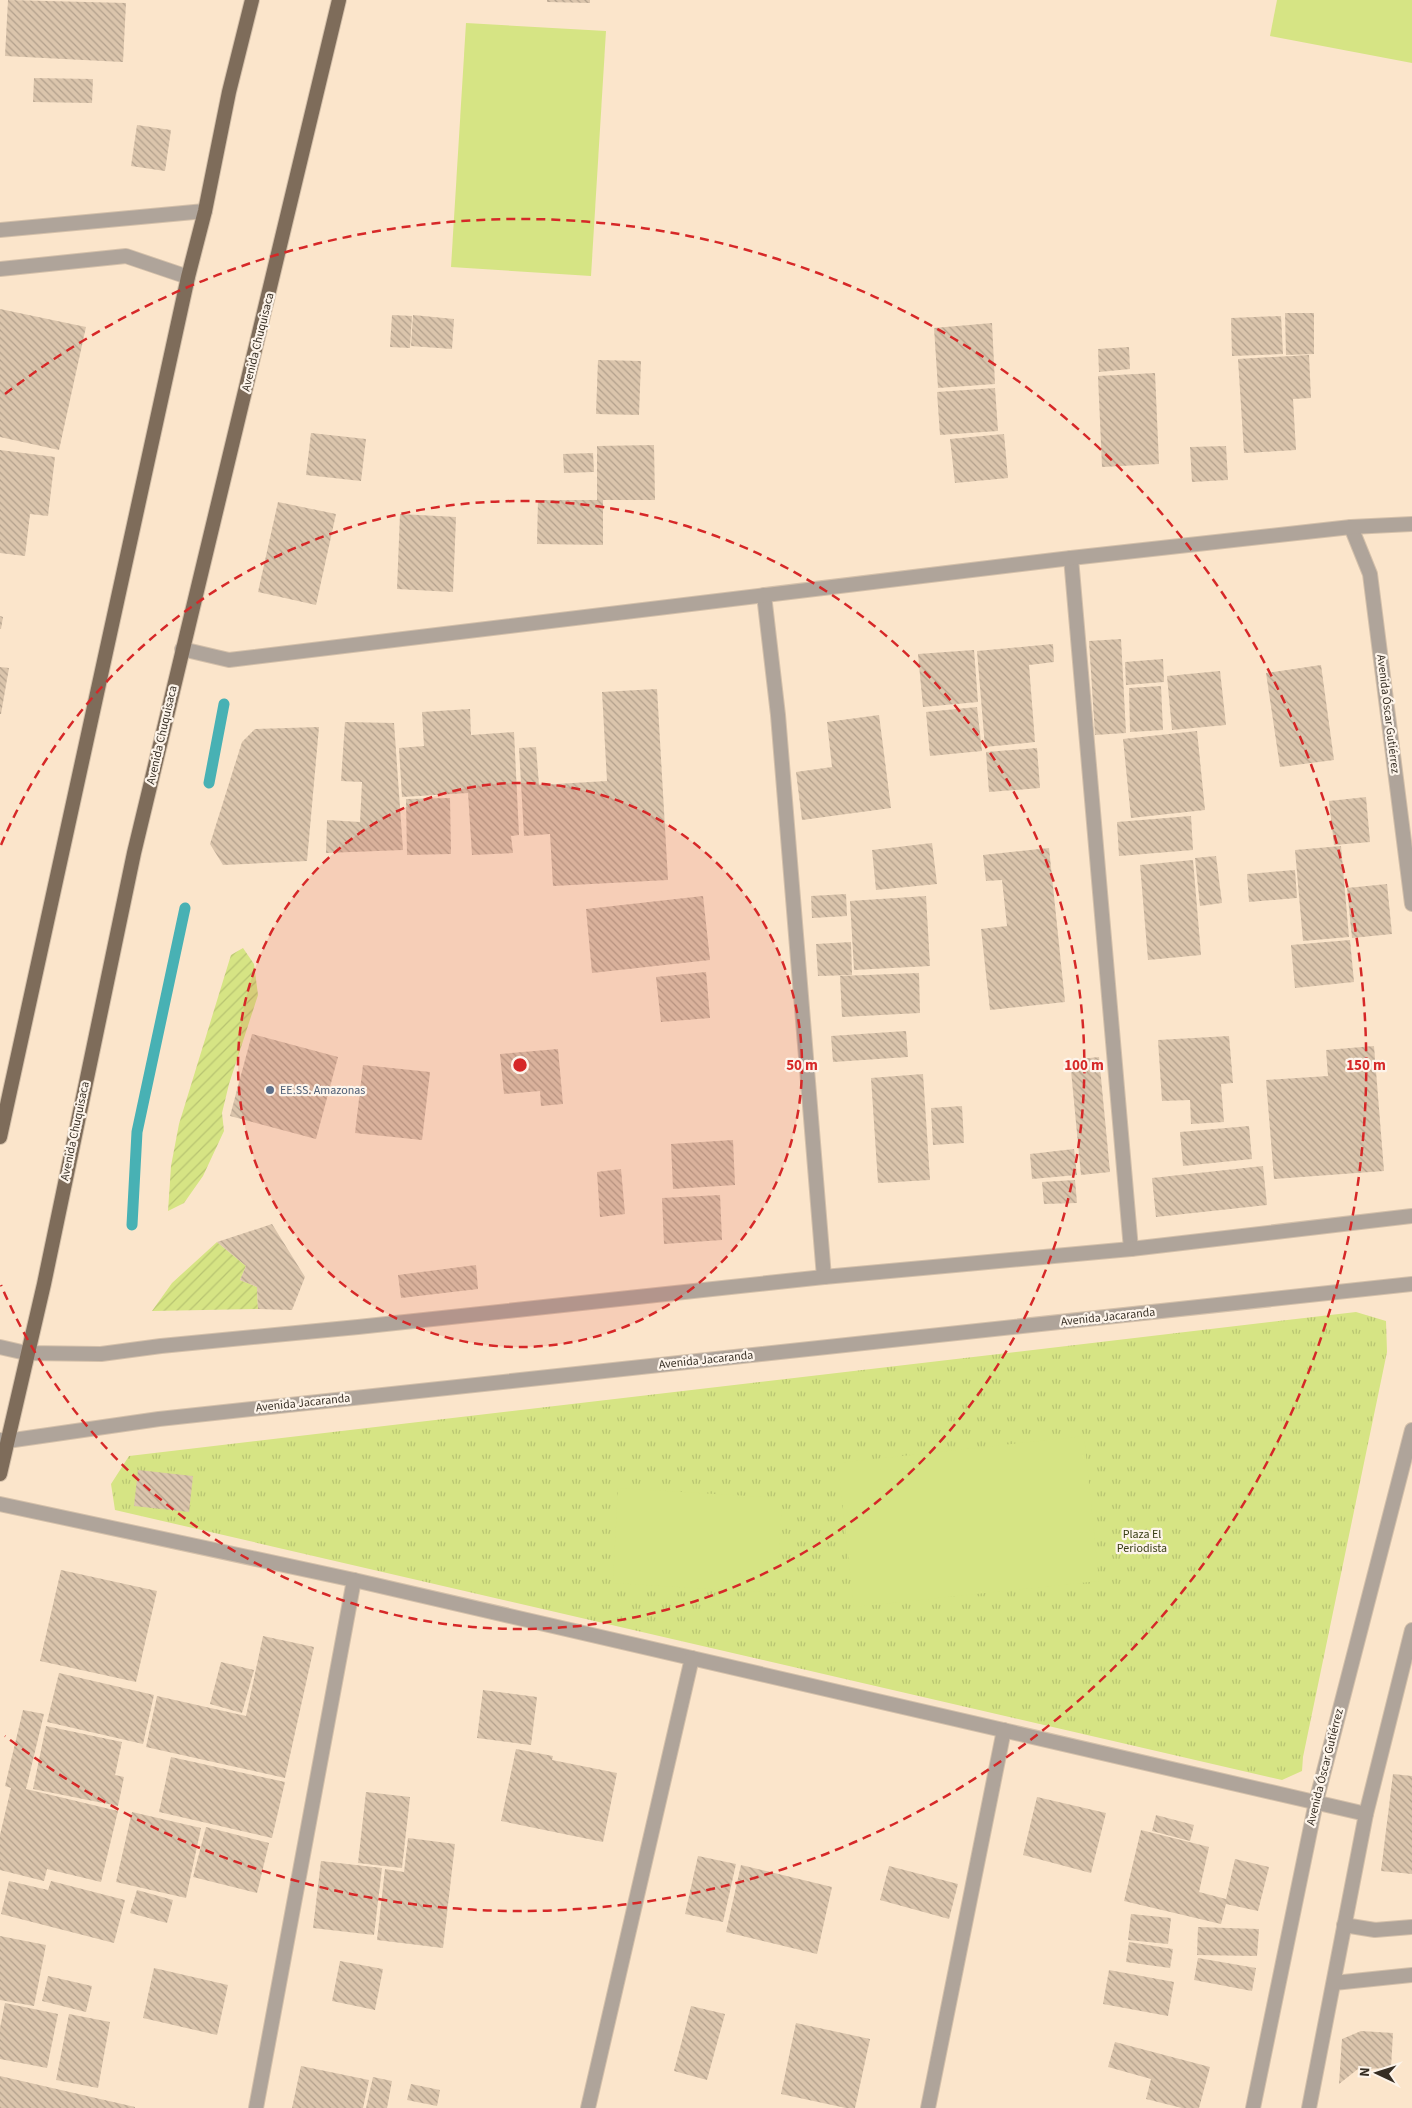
<svg xmlns="http://www.w3.org/2000/svg" width="1412" height="2108" font-family="'Source Sans 3',sans-serif">
<style>
.grass{fill:url(#grass-tufts)}
.garden{fill:url(#garden-furrows)}
.pitch{fill:#d6e484}
.lines{fill:none;stroke-linecap:round;stroke-linejoin:round}
.stream{stroke:#48b1b4;stroke-width:11}
.building{fill:url(#building-back-hatch)}
.minor-casing{stroke:#d4c0aa;stroke-width:16}
.primary-casing{stroke:#d4c0aa;stroke-width:16}
.minor{stroke:#afa49a;stroke-width:14}
.primary{stroke:#7e6c5a;stroke-width:14}
.ring{fill:none;stroke:#d62828;stroke-width:2.5;stroke-dasharray:9 6}
.service-dot{fill:#5c6f8a;stroke:#fdf4ea;stroke-width:2}
.labels{text-anchor:middle;dominant-baseline:central;stroke-width:4.5;stroke-linejoin:round;paint-order:stroke}
.street-label{font-size:12px;fill:#362e24;stroke:#fdf4ea}
.service-label{font-size:12px;fill:#4e5e75;stroke:#fdf4ea;text-anchor:start}
.park-label{font-size:12px;fill:#393f15;stroke:#fdf4ea}
.centre{fill:#d62828;stroke:#fdf4ea;stroke-width:2.5}
.ring-label{font-size:15px;text-anchor:middle;font-weight:bold;fill:#d62828;stroke:#fdf4ea;stroke-width:4.5;stroke-linejoin:round;paint-order:stroke}
</style>
<defs>
<pattern id="grass-tufts" width="24" height="20" patternUnits="userSpaceOnUse" patternTransform="scale(1.25)"><rect width="24" height="20" fill="#d6e484"/><path d="M3 7l-1-3M5 7V3M7 7l1-3M15 17l-1-3M17 17v-4M19 17l1-3" fill="none" stroke="#b8c472"/></pattern>
<pattern id="garden-furrows" width="10" height="10" patternUnits="userSpaceOnUse" patternTransform="scale(1.25)"><rect width="10" height="10" fill="#d6e484"/><path d="M-1 1l2-2M0 10L10 0M9 11l2-2" fill="none" stroke="#b8c472"/></pattern>
<pattern id="building-back-hatch" width="6" height="6" patternUnits="userSpaceOnUse" patternTransform="scale(1.25)"><rect width="6" height="6" fill="#dbc5ac"/><path d="M-1 5l2 2M0 0l6 6M5-1l2 2" fill="none" stroke="#b2a08c"/></pattern>
</defs>
<rect width="100%" height="100%" fill="#fbe5cb"/>
<path class="grass" d="M1356,1312L1386,1321L1387,1352L1303,1757L1302,1771L1282,1780L115,1510L111,1484L129,1456Z"/>
<g class="garden">
<path d="M243,948L254,964L258,995L229,1084L222,1113L224,1131L203,1176L184,1203L168,1211L171,1166L179,1124L231,955Z"/>
<path d="M217,1242L246,1266L240,1280L257,1287L258,1309L152,1311L172,1283Z"/>
</g>
<g class="pitch">
<path d="M1277,0H1412V63L1270,36Z"/>
<path d="M466,23L606,31L591,276L451,267Z"/>
<path d="M1084,1436L1099,1581L854,1607L838,1463Z"/>
<path d="M618,1488L782,1498L777,1593L613,1583Z"/>
</g>
<g class="lines">
<g class="stream">
<path d="M209,783L224,704"/>
<path d="M132,1225L137,1132L185,908"/>
</g>
</g>
<g class="building">
<path d="M8,0L126,3L123,62L5,56Z"/>
<path d="M547,0H590V3L547,2Z"/>
<path d="M34,78L93,79L92,103L33,102Z"/>
<path d="M137,125L171,130L165,171L131,166Z"/>
<path d="M0,309L86,327L59,450L0,437Z"/>
<path d="M1285,313H1314V354L1286,355Z"/>
<path d="M392,315L412,316L410,348L390,347Z"/>
<path d="M413,315L454,319L452,349L411,346Z"/>
<path d="M1281,316L1283,354L1232,356L1231,318Z"/>
<path d="M992,323L995,384L938,388L934,328Z"/>
<path d="M1129,347L1130,369L1099,372L1098,349Z"/>
<path d="M1309,355L1311,398L1293,399L1296,450L1244,453L1238,359Z"/>
<path d="M598,360L641,361L639,415L596,414Z"/>
<path d="M1155,373L1159,464L1102,467L1098,376Z"/>
<path d="M995,388L998,431L940,435L937,392Z"/>
<path d="M311,433L366,439L361,481L306,475Z"/>
<path d="M1004,434L1008,478L955,483L950,439Z"/>
<path d="M654,445L655,500H603V545L537,544L538,500H597V446Z"/>
<path d="M1226,446L1228,480L1192,482L1190,447Z"/>
<path d="M0,450L55,457L48,516L30,514L25,556L0,553Z"/>
<path d="M593,453L594,472L564,473L563,454Z"/>
<path d="M278,502L336,514L316,605L258,592Z"/>
<path d="M400,514L456,517L453,592L397,589Z"/>
<path d="M0,616L3,617L1,629H0Z"/>
<path d="M1121,639L1126,733L1095,735L1089,641Z"/>
<path d="M1053,644L1054,662L1029,665L1035,742L985,747L977,651Z"/>
<path d="M974,650L978,702L923,707L918,654Z"/>
<path d="M1163,659L1164,682L1126,685L1125,662Z"/>
<path d="M1321,665L1334,760L1280,767L1266,673Z"/>
<path d="M0,667L9,668L1,714H0Z"/>
<path d="M1220,671L1226,725L1172,730L1167,676Z"/>
<path d="M1161,686L1163,730L1130,732L1129,688Z"/>
<path d="M657,689L668,880L553,886L550,834L524,836L519,748L536,747L539,785L607,781L602,692Z"/>
<path d="M977,707L982,751L930,756L926,712Z"/>
<path d="M470,709L471,735L514,732L519,835L511,836L513,853L472,855L468,793L402,797L399,748L424,746L422,712Z"/>
<path d="M879,715L891,808L802,820L796,772L832,767L827,722Z"/>
<path d="M345,722L394,723L403,850L326,853L327,820L360,822L362,782L341,781Z"/>
<path d="M319,727L307,861L223,865L210,844L242,742L255,729Z"/>
<path d="M1197,731L1205,810L1131,818L1123,739Z"/>
<path d="M1037,748L1040,788L989,792L986,752Z"/>
<path d="M1366,797L1370,842L1334,845L1329,801Z"/>
<path d="M450,798L451,854L407,855L406,799Z"/>
<path d="M1191,816L1193,850L1119,856L1117,822Z"/>
<path d="M932,843L937,884L876,890L872,850Z"/>
<path d="M1341,846L1349,937L1303,941L1295,850Z"/>
<path d="M1049,848L1065,1002L990,1010L981,929L1007,926L1002,880L986,881L983,855Z"/>
<path d="M1216,856L1222,903L1200,906L1195,858Z"/>
<path d="M1193,860L1201,955L1148,960L1140,865Z"/>
<path d="M1295,870L1297,898L1249,902L1247,874Z"/>
<path d="M1387,884L1392,934L1352,938L1347,888Z"/>
<path d="M846,894L847,916L812,918L811,896Z"/>
<path d="M703,896L710,960L592,973L586,909Z"/>
<path d="M926,896L930,966L854,970L850,901Z"/>
<path d="M1350,940L1354,982L1295,988L1291,945Z"/>
<path d="M851,942L852,975L818,976L816,944Z"/>
<path d="M706,972L710,1018L661,1022L656,977Z"/>
<path d="M919,973L920,1013L842,1017L840,976Z"/>
<path d="M906,1031L908,1057L833,1062L831,1036Z"/>
<path d="M252,1034L338,1057L316,1139L230,1116Z"/>
<path d="M1229,1036L1233,1083L1221,1084L1224,1122L1191,1124L1190,1100L1162,1101L1158,1040Z"/>
<path d="M1374,1046L1384,1171L1274,1179L1266,1080L1328,1076L1326,1050Z"/>
<path d="M558,1049L563,1104L541,1106L540,1091L504,1094L500,1054Z"/>
<path d="M1099,1057L1110,1172L1081,1175L1070,1060Z"/>
<path d="M363,1065L430,1072L422,1140L355,1133Z"/>
<path d="M923,1074L930,1180L878,1183L871,1078Z"/>
<path d="M962,1106L964,1143L933,1145L931,1108Z"/>
<path d="M1249,1126L1252,1159L1183,1166L1180,1132Z"/>
<path d="M733,1140L735,1185L673,1189L671,1144Z"/>
<path d="M1074,1149L1077,1175L1032,1179L1030,1154Z"/>
<path d="M1263,1166L1267,1205L1156,1217L1152,1178Z"/>
<path d="M621,1169L625,1214L600,1217L597,1172Z"/>
<path d="M1075,1180L1077,1203L1044,1204L1042,1182Z"/>
<path d="M720,1195L722,1240L664,1244L662,1198Z"/>
<path d="M272,1224L305,1277L292,1310L258,1309L257,1287L240,1280L246,1266L217,1242Z"/>
<path d="M476,1265L478,1289L401,1298L398,1275Z"/>
<path d="M138,1470L193,1476L189,1512L134,1506Z"/>
<path d="M61,1570L157,1591L136,1682L40,1661Z"/>
<path d="M263,1636L314,1647L285,1778L146,1747L157,1696L246,1716Z"/>
<path d="M221,1662L254,1670L242,1713L210,1704Z"/>
<path d="M59,1673L154,1695L143,1744L47,1722Z"/>
<path d="M483,1690L537,1697L531,1745L477,1738Z"/>
<path d="M23,1710L44,1714L26,1789L118,1811L101,1882L47,1869L44,1881L0,1870V1835L11,1788L5,1786Z"/>
<path d="M46,1726L122,1742L115,1775L124,1777L118,1806L33,1789Z"/>
<path d="M516,1749L553,1756L552,1760L617,1773L603,1842L501,1821Z"/>
<path d="M171,1757L285,1782L272,1838L159,1812Z"/>
<path d="M1393,1774L1412,1776V1874L1381,1871Z"/>
<path d="M366,1792L410,1797L402,1868L358,1863Z"/>
<path d="M1037,1797L1106,1813L1091,1873L1023,1855Z"/>
<path d="M132,1812L201,1828L186,1898L116,1882Z"/>
<path d="M1156,1815L1194,1825L1190,1841L1152,1831Z"/>
<path d="M206,1827L269,1843L257,1893L193,1877Z"/>
<path d="M1141,1830L1209,1847L1199,1892L1226,1899L1235,1859L1269,1867L1258,1911L1226,1904L1221,1924L1124,1901Z"/>
<path d="M408,1838L455,1844L443,1948L377,1940L385,1869L404,1872Z"/>
<path d="M698,1856L736,1864L723,1922L685,1914Z"/>
<path d="M321,1861L382,1868L374,1935L313,1928Z"/>
<path d="M741,1865L832,1887L817,1954L726,1932Z"/>
<path d="M889,1866L958,1884L949,1919L880,1900Z"/>
<path d="M9,1881L48,1890L51,1881L125,1900L114,1943L1,1914Z"/>
<path d="M137,1890L173,1900L167,1923L130,1913Z"/>
<path d="M1131,1914L1171,1918L1168,1944L1128,1940Z"/>
<path d="M1198,1927L1259,1929L1257,1956L1197,1955Z"/>
<path d="M0,1936L46,1945L34,2006L0,2000Z"/>
<path d="M1129,1942L1173,1949L1170,1968L1126,1962Z"/>
<path d="M1198,1958L1256,1968L1252,1991L1194,1980Z"/>
<path d="M340,1961L383,1969L375,2010L332,2001Z"/>
<path d="M154,1968L228,1985L217,2035L143,2018Z"/>
<path d="M1109,1970L1174,1982L1168,2016L1103,2004Z"/>
<path d="M48,1976L92,1986L86,2012L42,2001Z"/>
<path d="M5,2003L58,2014L47,2068L0,2059V2028Z"/>
<path d="M691,2006L725,2014L707,2080L674,2071Z"/>
<path d="M69,2014L110,2022L98,2088L56,2080Z"/>
<path d="M796,2023L870,2039L855,2108H846L781,2094Z"/>
<path d="M1361,2031L1393,2033L1391,2068L1358,2069L1339,2084L1342,2039Z"/>
<path d="M1115,2042L1210,2067L1199,2108H1182L1146,2099L1151,2079L1108,2067Z"/>
<path d="M301,2066L369,2080L363,2108H292Z"/>
<path d="M0,2076L135,2107V2108H0Z"/>
<path d="M373,2077L392,2081L387,2108H366Z"/>
<path d="M411,2084L440,2090L437,2106L407,2100Z"/>
</g>
<g class="lines">
<defs>
<g id="minor">
<path d="M0,230L205,211"/>
<path d="M0,269L126,256L188,277"/>
<path d="M1351,527L1370,574L1412,904"/>
<path d="M1071,558L1131,1249"/>
<path d="M764,595L778,715L824,1277"/>
<path d="M182,649L229,660L1071,558L1351,527L1412,524"/>
<path d="M0,1347L26,1353L101,1354L161,1346L358,1327L824,1277L1131,1249L1412,1216"/>
<path d="M0,1440L7,1441L159,1419L1412,1284"/>
<path d="M0,1504L354,1580L1366,1814"/>
<path d="M1344,1925L1375,1930L1412,1927"/>
<path d="M1334,1983L1412,1975"/>
<path d="M256,2108L354,1580"/>
<path d="M588,2108L692,1658"/>
<path d="M928,2108L1004,1730"/>
<path d="M1253,2108L1316,1802L1412,1430"/>
<path d="M1309,2108L1366,1814L1412,1630"/>
</g>
<g id="primary">
<path d="M0,1137L188,277L205,211L229,92L252,0"/>
<path d="M0,1474L44,1284L134,853L339,0"/>
</g>
</defs>
<use href="#minor" class="minor-casing"/>
<use href="#primary" class="primary-casing"/>
<use href="#minor" class="minor"/>
<use href="#primary" class="primary"/>
</g>
<circle cx="520" cy="1065" r="282" fill="#d62828" fill-opacity=".12"/>
<g class="ring">
<circle cx="520" cy="1065" r="282"/>
<path d="M1 845A564 564 0 1 1 1 1285"/>
<path d="M5 394A846 846 0 1 1 5 1736"/>
</g>
<circle class="service-dot" cx="270" cy="1090" r="5"/>
<g class="labels">
<g class="street-label">
<text transform="translate(258 342) rotate(-76)">Avenida Chuquisaca</text>
<text transform="translate(1388 714) rotate(83)">Avenida Óscar Gutiérrez</text>
<text transform="translate(162 735) rotate(-77)">Avenida Chuquisaca</text>
<text transform="translate(75 1131) rotate(-78)">Avenida Chuquisaca</text>
<text transform="translate(1108 1317) rotate(-6)">Avenida Jacaranda</text>
<text transform="translate(706 1360) rotate(-6)">Avenida Jacaranda</text>
<text transform="translate(303 1403) rotate(-6)">Avenida Jacaranda</text>
<text transform="translate(1325 1767) rotate(-76)">Avenida Óscar Gutiérrez</text>
</g>
<g class="service-label">
<text x="280" y="1090">EE.SS. Amazonas</text>
</g>
<g class="park-label">
<text x="1142" y="1534">Plaza El<tspan x="1142" dy="14">Periodista</tspan></text>
</g>
</g>
<circle cx="520" cy="1065" r="8" class="centre"/>
<g class="ring-label">
<text x="802" y="1070">50 m</text>
<text x="1084" y="1070">100 m</text>
<text x="1366" y="1070">150 m</text>
</g>
<g transform="translate(1377 2073) rotate(274)" stroke="#fdf4ea" stroke-width="4" paint-order="stroke">
<path d="M0-4L9 19L0 12L-9 19Z" fill="#362e24"/>
<text y="-8" font-size="14" font-weight="bold" text-anchor="middle" fill="#362e24">N</text>
</g>
</svg>
